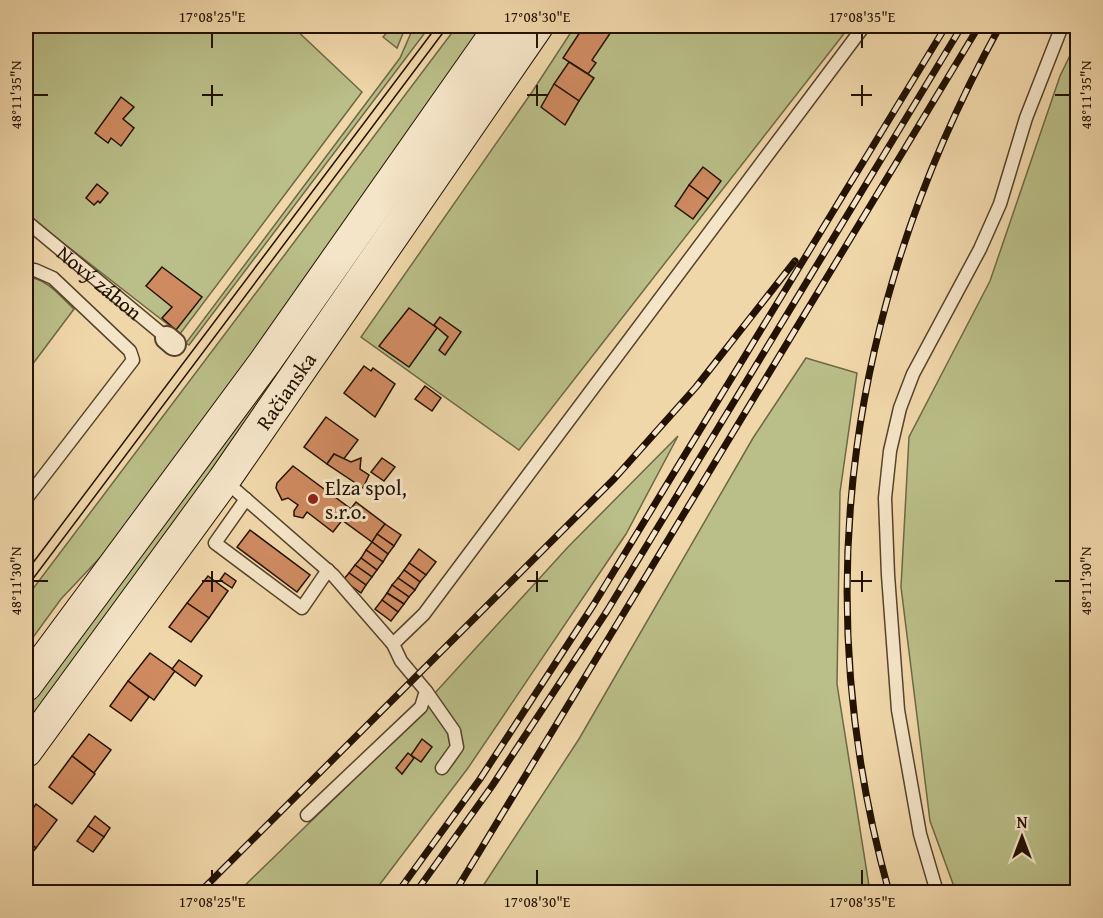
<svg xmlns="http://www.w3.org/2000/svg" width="1103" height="918" font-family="'Gentium Book Plus',serif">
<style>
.green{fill:#babe88;stroke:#6e6844;stroke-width:1.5}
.building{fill:#cf8a60;stroke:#231200;stroke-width:1.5}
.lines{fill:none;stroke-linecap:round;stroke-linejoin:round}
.service-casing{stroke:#56432a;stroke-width:15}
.minor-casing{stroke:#56432a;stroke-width:26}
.secondary-casing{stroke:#231200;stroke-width:34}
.service{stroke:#f5e5c8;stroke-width:12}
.minor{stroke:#f5e5c8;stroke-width:22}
.secondary{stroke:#f5e5c8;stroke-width:32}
.tram{stroke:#231200;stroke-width:1.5}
.rail-casing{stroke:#231200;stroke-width:7}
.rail{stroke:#f5e5c8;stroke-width:4.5;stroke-dasharray:14;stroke-linecap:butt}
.ticks{fill:none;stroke:#231200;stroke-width:2}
.poi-dot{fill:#8f2418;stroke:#f5e5c8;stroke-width:2}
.labels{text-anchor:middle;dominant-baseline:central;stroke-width:6;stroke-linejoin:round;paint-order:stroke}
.street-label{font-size:21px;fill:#231200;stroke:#f5e5c8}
.poi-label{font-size:21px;fill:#231200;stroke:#f5e5c8;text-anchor:start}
.neatline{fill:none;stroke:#231200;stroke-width:2}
.ticks-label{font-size:15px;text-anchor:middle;fill:#231200}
</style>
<rect width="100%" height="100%" fill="#f0d7aa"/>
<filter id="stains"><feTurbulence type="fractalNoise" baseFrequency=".00333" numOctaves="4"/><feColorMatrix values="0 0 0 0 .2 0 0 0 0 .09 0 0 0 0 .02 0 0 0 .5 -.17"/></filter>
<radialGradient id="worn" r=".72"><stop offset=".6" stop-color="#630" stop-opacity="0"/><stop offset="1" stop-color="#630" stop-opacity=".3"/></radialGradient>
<g class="green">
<path d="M26,26H292L362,92L180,334L26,214Z"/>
<path d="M393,26H406L397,48L383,37Z"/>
<path d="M414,26H430L189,345L186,343L400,58Z"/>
<path d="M457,26H486L300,290L110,547L61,599L26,647V598Z"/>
<path d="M516,26H523L323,317L26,729V702Z"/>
<path d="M575,26H850L519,450L361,337L532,92Z"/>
<path d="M1077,41V892H956L930,821L901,587L909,437L990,281L1060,76Z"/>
<path d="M26,277C47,278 59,295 74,309L26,373Z"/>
<path d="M806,358L857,373L840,492L837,684L870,892H479L579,739L753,438Z"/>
<path d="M678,436L626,534L468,768L374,892H238L372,762L568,547Z"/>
</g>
<g class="building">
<path d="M584,26H601L611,32L592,60L596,63L588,74L563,58Z"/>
<path d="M569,62L594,78L579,101L554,84Z"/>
<path d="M554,84L579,101L565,125L541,107Z"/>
<path d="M121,97L134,107L123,119L134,128L121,146L111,138L108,143L95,133Z"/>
<path d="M703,167L721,181L708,199L689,185Z"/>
<path d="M97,184L108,193L100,203L98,201L94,205L86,198Z"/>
<path d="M689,185L708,199L693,219L675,206Z"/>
<path d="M162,267L202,297L176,330L162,318L172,307L146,286Z"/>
<path d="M409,308L437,328L409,367L379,346Z"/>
<path d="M440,317L461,332L445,355L439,350L448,337L434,325Z"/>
<path d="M364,366L371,371L373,368L395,384L375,417L344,393Z"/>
<path d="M425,386L441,398L432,411L415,399Z"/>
<path d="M326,417L358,440L343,460L334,454L327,464L304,447Z"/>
<path d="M334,454L351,462L361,458L360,469L369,475L363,488L327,464Z"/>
<path d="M382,458L395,467L384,481L371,472Z"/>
<path d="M293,466L351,509L333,532L307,512L303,518L294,516V511L298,505L288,498L282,500L276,488L277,483Z"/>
<path d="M356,502L385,524L372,542L342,520Z"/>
<path d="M385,524L401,535L394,546L377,534Z"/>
<path d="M250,530L310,575L297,592L237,547Z"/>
<path d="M377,534L394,546L388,554L372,542Z"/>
<path d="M372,542L388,554L383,562L366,550Z"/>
<path d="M419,549L436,562L426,575L409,563Z"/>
<path d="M366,550L383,562L377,570L361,558Z"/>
<path d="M361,558L377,570L372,577L355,565Z"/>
<path d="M409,563L426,575L420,582L404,570Z"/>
<path d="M355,565L372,577L366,585L349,573Z"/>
<path d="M404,570L420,582L415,590L398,578Z"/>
<path d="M225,573L236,581L232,588L220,580Z"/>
<path d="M349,573L366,585L361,593L343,580Z"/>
<path d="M208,576L228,591L209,618L187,603Z"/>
<path d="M398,578L415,590L409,597L392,585Z"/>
<path d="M392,585L409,597L404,604L387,593Z"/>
<path d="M387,593L404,604L398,612L382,600Z"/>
<path d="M382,600L398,612L391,621L375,609Z"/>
<path d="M187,603L209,618L191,642L169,627Z"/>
<path d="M150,653L175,671L154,700L128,681Z"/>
<path d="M179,660L202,676L195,686L172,669Z"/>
<path d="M128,681L149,697L131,721L110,706Z"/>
<path d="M89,734L111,750L94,773L72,756Z"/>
<path d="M422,739L432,747L421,762L411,755Z"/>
<path d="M408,753L414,758L402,774L396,768Z"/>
<path d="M72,756L95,774L72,804L49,787Z"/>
<path d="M36,804L57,820L36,848L26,840V818Z"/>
<path d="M95,816L110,828L104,837L88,826Z"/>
<path d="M88,826L104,837L93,852L77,841Z"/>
<path d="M26,840L36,848L26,861Z"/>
</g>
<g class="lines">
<defs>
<g id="service">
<path id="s1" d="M26,221L167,338"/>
<path d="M26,270H35L53,278L130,351L133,360L26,499"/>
<path d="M224,480L333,575L393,644L401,661L426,691L421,707L307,815"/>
<path d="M246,499L215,543L302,608L328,570"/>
<path d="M393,644L424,614L864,26"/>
<path d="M426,691L454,731L457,747L442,768"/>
<path d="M937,892L920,834L898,710L888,575L885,498L890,451L900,408L913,374L980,249L1000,204L1026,118L1062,26"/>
</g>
<path id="minor" d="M167,338L174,344"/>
<g id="secondary">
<path d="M26,685L265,362L501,26"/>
<path id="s2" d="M26,751L224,480L537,26"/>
</g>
</defs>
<use href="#service" class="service-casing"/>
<use href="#minor" class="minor-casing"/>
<use href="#secondary" class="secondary-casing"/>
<use href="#service" class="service"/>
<use href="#minor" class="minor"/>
<use href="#secondary" class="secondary"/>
<g class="tram">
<path d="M26,572L437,26"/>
<path d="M26,588L448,26"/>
</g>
<defs>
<g id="rail">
<path d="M200,892L614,479L696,387L795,261"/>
<path d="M398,892L480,779L594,604L946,26"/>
<path d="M416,892L492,786L607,611L962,26"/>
<path d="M455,892L979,26"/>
<path d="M889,892C805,591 850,298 1000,26"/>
</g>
</defs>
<use href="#rail" class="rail-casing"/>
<use href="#rail" class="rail"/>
</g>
<path class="ticks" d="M212,33V48M537,33V48M862,33V48M212,85V106M537,85V106M862,85V106M33,95H48M202,95H223M527,95H548M851,95H872M1055,95H1070M212,571V592M537,571V592M862,571V592M33,581H48M202,581H223M527,581H548M851,581H872M1055,581H1070M212,870V885M537,870V885M862,870V885"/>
<circle class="poi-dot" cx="313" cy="499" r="6"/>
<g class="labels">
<g class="street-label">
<text stroke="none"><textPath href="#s1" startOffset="96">Nový záhon</textPath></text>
<text stroke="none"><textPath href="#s2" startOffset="444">Račianska</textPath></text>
</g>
<g class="poi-label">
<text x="325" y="487">Elza spol,<tspan x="325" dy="24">s.r.o.</tspan></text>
</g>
</g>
<rect width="1103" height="918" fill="none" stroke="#f0d7aa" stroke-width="66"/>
<g transform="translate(1022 837)" stroke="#f5e5c8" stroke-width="4.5" paint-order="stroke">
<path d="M0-4.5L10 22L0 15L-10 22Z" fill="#231200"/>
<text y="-9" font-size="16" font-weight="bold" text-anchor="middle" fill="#231200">N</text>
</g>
<rect x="33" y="33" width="1037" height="852" class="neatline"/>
<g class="ticks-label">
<text x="212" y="22">17°08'25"E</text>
<text x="537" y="22">17°08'30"E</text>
<text x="862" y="22">17°08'35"E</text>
<text transform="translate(16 95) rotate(-90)" y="5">48°11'35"N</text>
<text transform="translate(1086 95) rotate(-90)" y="5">48°11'35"N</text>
<text transform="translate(16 581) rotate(-90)" y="5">48°11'30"N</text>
<text transform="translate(1086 581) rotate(-90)" y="5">48°11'30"N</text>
<text x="212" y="907">17°08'25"E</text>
<text x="537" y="907">17°08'30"E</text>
<text x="862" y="907">17°08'35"E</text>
</g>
<rect width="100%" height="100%" filter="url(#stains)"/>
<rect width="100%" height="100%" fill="url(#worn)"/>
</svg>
